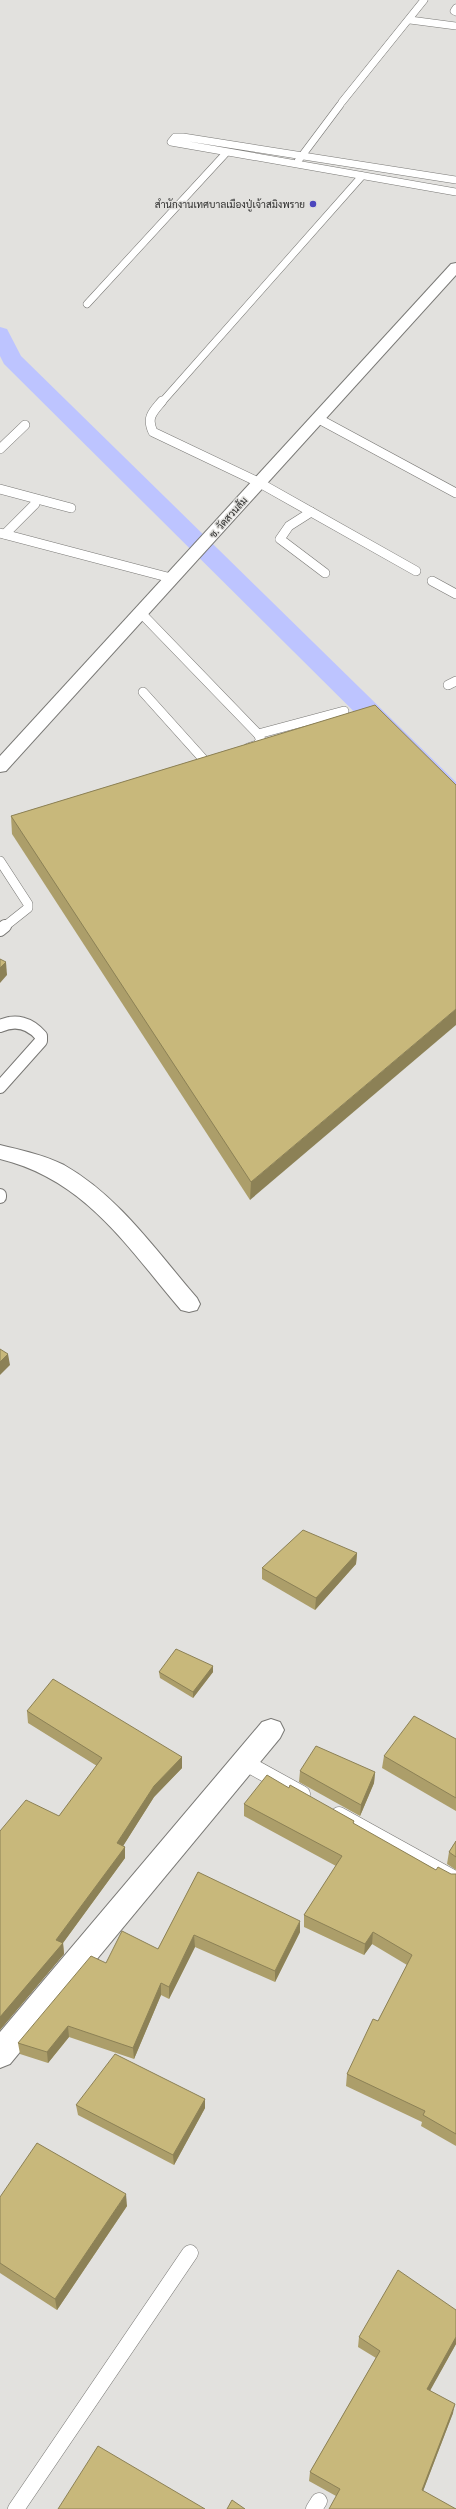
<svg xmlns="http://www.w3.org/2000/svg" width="456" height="2509" font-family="'Public Sans',Sarabun,sans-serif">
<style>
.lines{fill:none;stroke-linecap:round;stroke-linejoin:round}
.canal{fill:#bdc4ff;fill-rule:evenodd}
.lane-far3-casing{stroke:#797875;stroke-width:8}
.lane-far2-casing{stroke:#797875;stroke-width:10}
.lane-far1-casing{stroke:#797875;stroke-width:14}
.lane-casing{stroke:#797875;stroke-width:17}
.street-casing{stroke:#797875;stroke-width:2}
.lane-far3{stroke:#fff;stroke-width:7}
.lane-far2{stroke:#fff;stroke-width:9}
.lane-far1{stroke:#fff;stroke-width:12}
.lane{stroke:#fff;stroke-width:16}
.street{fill:#fff;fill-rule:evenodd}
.wall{fill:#ac9e6a}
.shaded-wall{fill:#8c8156}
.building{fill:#c8b87b;stroke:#8c8156}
.poi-dot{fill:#4c46bd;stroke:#e2e1de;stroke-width:1.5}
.labels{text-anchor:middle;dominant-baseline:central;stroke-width:3;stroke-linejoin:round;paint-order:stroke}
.far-poi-label{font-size:10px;fill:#2c2c2b;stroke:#e2e1de;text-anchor:end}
.far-street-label{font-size:10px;fill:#2c2c2b;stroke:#e2e1de}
</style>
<rect width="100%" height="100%" fill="#e2e1de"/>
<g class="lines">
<path class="canal" d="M0,327L7,329L21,356L456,782V805L446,803L4,364L0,356Z"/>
<defs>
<g id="lane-far3">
<path d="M456,8L454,11L456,12"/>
<path d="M410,20L456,26"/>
<path d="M342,102L424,0"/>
<path d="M298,161L340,105"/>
<path d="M456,180L183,137H175L171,142L456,192"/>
<path d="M87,304L226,153"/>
<path d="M162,402L362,176"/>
</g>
<g id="lane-far2">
<path d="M162,401C153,412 146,417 153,432L258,482L416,571"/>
<path d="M317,418L456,493"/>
<path d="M0,449L25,425"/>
<path d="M0,489L71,508"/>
<path d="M311,512L289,526L280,539L325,573"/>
<path d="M0,533L171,578"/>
<path d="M5,534L35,504"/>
<path d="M432,581L456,594"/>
<path d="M140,612L258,734L261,740L257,745L248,748"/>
<path d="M448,685L456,681"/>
<path d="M143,692L205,761"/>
<path d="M258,734L344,711"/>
<path d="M0,861L28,904V908L4,927"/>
</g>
<g id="lane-far1">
<path d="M0,930L5,926"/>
<path d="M0,1026C16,1019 30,1023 41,1036V1041L0,1087"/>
<path d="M0,1195V1197"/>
</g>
<g id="lane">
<path d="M244,1762L302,1794"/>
<path d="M339,1815L451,1877"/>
<path d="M16,2509L190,2253"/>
<path d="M314,2509L319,2501"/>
</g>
<g id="street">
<path d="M456,263V275L6,771L0,772V756L451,264Z"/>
<path d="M0,1145C21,1150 44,1155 64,1165C119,1196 157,1252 197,1298L200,1304L197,1310L189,1312L181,1310C127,1247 86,1180 0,1159Z"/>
<path d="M271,1719L280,1722L284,1730L280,1738L10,2064L0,2068V2032L262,1722Z"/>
</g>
</defs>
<use href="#lane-far3" class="lane-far3-casing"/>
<use href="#lane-far2" class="lane-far2-casing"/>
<use href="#lane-far1" class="lane-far1-casing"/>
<use href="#lane" class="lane-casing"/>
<use href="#street" class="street-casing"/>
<use href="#lane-far3" class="lane-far3"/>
<use href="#lane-far2" class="lane-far2"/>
<use href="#lane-far1" class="lane-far1"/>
<use href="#lane" class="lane"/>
<use href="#street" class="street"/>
</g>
<g class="wall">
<path d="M375,705L250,1200L12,834L11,816Z"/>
<path d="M357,1553L356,1564L315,1610L262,1579V1568Z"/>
<path d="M213,1666V1672L193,1698L160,1678L159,1672Z"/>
<path d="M27,1711L182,1757V1768L154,1797L123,1846L125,1847V1858L63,1943L64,1954L0,2030V1831L59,1816L97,1766L28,1723Z"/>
<path d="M456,1739V1811L382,1768L384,1756Z"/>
<path d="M300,1771L375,1772L374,1783L360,1816L299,1782Z"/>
<path d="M289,1788L354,1821L353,1824L436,1870L451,1874H456V2146L421,2126L422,2122L346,2086L347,2074L378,2021L407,1965L372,1944L364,1955L304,1927V1915L336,1866L244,1816V1804Z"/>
<path d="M456,1841V1870L447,1864L449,1852Z"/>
<path d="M198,1872L300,1932L275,1982L195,1947L169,1999L161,1995L134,2059L69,2037L48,2063L20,2054L18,2043L106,1963L158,1949Z"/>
<path d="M205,2099V2108L174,2165L78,2115L76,2105Z"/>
<path d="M0,2197L127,2206L57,2310L0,2273Z"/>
<path d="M456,2310V2344L430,2390L453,2413L423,2491L336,2496L309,2481L310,2472L376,2358L358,2347L359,2337Z"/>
</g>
<g class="shaded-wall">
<path d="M6,962L7,975L0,983V968Z"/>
<path d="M456,1009V1025L250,1200L251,1182Z"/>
<path d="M8,1354L10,1365L0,1375V1362Z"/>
<path d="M357,1553L356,1564L315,1610L316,1598Z"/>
<path d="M213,1666V1672L193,1698V1692Z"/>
<path d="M182,1757V1768L154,1797L118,1854L117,1843L154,1786Z"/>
<path d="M375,1772L374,1783L360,1816L361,1805Z"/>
<path d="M125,1847V1858L60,1947L63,1943L64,1954L0,2030V2017L56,1940Z"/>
<path d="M300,1921V1932L275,1982V1971Z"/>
<path d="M373,1932L372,1944L364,1955L365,1944Z"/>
<path d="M194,1935L195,1947L169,1999V1987Z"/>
<path d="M161,1983V1995L134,2059L133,2048Z"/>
<path d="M68,2026L69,2037L48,2063L47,2052Z"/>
<path d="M205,2099V2108L174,2165L173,2155Z"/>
<path d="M126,2194L127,2206L57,2310L55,2299Z"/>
<path d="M456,2337V2344L426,2398L427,2389Z"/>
<path d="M455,2404L453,2413L420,2499L422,2490Z"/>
</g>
<g class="building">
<path d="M375,705L456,785V1009L251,1182L11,816Z"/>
<path d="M0,959L6,962L0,968Z"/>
<path d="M0,1349L8,1354L0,1362Z"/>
<path d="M303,1530L357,1553L316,1598L262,1568Z"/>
<path d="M176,1649L213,1666L193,1692L159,1672Z"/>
<path d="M53,1679L182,1757L154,1786L117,1843L125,1847L56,1940L63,1943L0,2017V1831L26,1800L59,1816L102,1758L27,1711Z"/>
<path d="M414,1716L456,1739V1798L384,1756Z"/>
<path d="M316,1746L375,1772L361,1805L300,1771Z"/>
<path d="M267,1775L289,1788L290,1785L354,1821L353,1823L436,1870L438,1867L451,1874H456V2134L423,2115L425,2111L347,2074L373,2019L378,2021L412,1955L373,1932L365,1944L304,1915L342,1856L244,1804Z"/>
<path d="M456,1841V1857L449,1852Z"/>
<path d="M198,1872L300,1921L275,1971L194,1935L169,1987L161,1983L133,2048L68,2026L47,2052L18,2043L91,1956L106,1963L122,1931L158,1949Z"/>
<path d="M115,2054L205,2099L173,2155L76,2105Z"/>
<path d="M37,2143L126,2194L55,2299L0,2263V2197Z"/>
<path d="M398,2270L456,2310V2337L427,2389L455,2404L422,2490L456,2509H329L340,2489L310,2472L380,2351L359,2337Z"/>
<path d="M98,2446L205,2509H58Z"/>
<path d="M232,2500L245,2509H227Z"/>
</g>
<circle class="poi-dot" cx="313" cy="204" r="4"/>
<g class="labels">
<g class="far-poi-label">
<text x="305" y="204">สำนักงานเทศบาลเมืองปู่เจ้าสมิงพราย</text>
</g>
<g class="far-street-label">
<text transform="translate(228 517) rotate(-48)">ซ. วัดสวนส้ม</text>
</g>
</g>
</svg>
